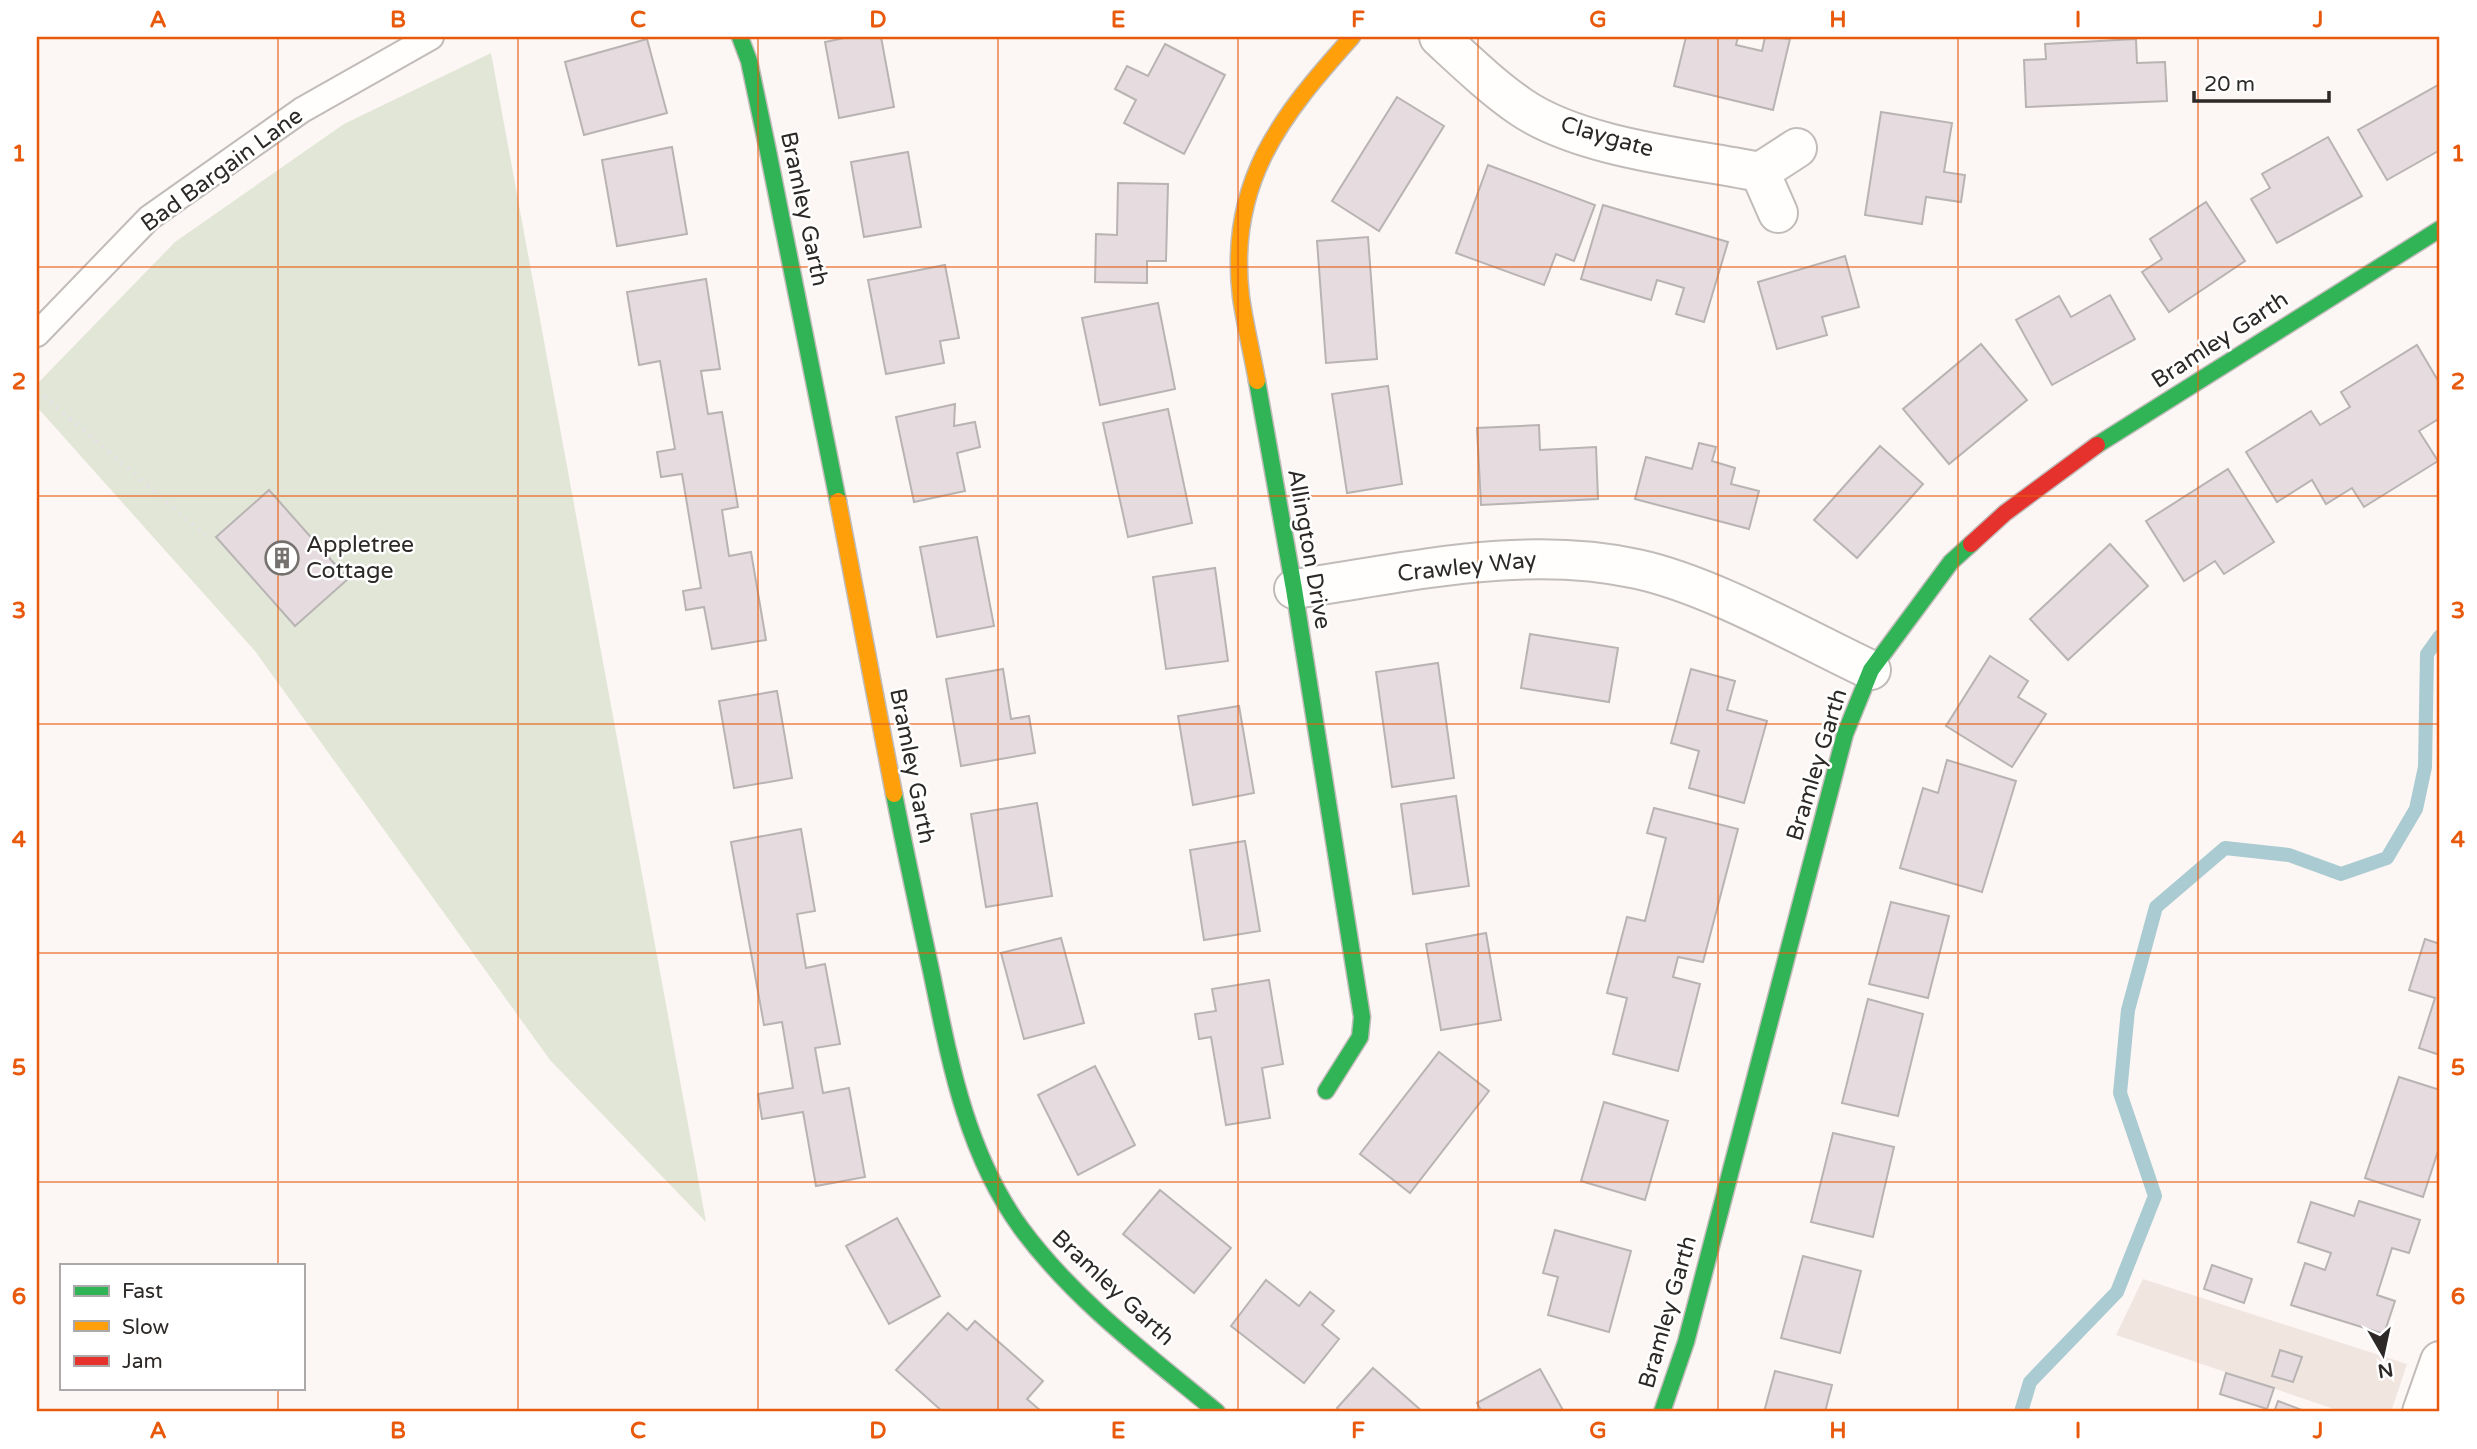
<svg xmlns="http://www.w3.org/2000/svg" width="2477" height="1449" font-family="'Varela Round',sans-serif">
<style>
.built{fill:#f1e5e0}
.green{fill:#e2e6d6}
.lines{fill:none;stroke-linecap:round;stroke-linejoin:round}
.stream{stroke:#aacbd1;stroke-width:14}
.building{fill:#e6dbde;stroke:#b8b4b4;stroke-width:2}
.lane-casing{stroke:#c1bcba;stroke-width:28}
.street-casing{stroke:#c1bcba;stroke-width:42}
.fast-casing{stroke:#c1bcba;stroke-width:19}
.slow-casing{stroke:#c1bcba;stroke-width:19}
.jam-casing{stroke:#c1bcba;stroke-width:19}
.path{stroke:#e4e2e1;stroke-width:4.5;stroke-dasharray:3.5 5;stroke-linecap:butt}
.lane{stroke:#fffefd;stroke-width:24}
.street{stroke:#fffefd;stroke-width:38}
.fast{stroke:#30b455;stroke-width:16}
.slow{stroke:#ff9f0a;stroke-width:16}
.jam{stroke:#e5322d;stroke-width:16}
.grid{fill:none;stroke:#e8590c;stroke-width:2;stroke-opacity:0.55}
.labels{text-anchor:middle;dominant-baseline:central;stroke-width:5;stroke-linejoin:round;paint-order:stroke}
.street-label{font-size:23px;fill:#2d2927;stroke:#fff}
.poi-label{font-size:23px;fill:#2d2927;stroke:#fff;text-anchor:start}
.neatline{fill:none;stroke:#e8590c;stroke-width:2.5}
.grid-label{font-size:23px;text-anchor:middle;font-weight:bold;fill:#e8590c}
</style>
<rect width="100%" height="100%" fill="#fcf6f4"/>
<path class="built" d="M2143,1279L2407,1364L2391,1412H2343L2116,1335Z"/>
<path class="green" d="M491,53L706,1222L550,1060L255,651L37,407V384L175,242L344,124Z"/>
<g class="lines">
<path class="stream" d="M2021,1412L2030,1382L2117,1292L2155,1196L2120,1093L2128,1010L2156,907L2225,848L2289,855L2341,874L2387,858L2416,809L2425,767L2427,654L2440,636"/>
</g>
<g class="building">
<path d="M849,37H881L894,107L839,118L825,42Z"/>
<path d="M1686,37H1738L1736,45L1762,51L1765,37L1790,39L1773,110L1674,86Z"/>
<path d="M647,39L667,113L584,135L565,62Z"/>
<path d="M2136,39L2137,63L2165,62L2167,101L2026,107L2024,60L2046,59L2045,44Z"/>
<path d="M1165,44L1225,75L1184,154L1124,123L1136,100L1115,89L1127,66L1148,76Z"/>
<path d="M2440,84V150L2387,180L2358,130Z"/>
<path d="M1397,97L1444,126L1379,231L1332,201Z"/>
<path d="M1881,112L1952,123L1944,172L1965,175L1961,202L1926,197L1922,224L1865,215Z"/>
<path d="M2328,137L2362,196L2277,243L2251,199L2270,188L2262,174Z"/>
<path d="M672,147L687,234L617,246L602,160Z"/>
<path d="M908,152L921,227L864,237L851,162Z"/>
<path d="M1488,165L1595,205L1574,261L1556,254L1544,285L1456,253Z"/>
<path d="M1118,183L1168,184L1166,261H1147V283L1095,282L1096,234L1117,235Z"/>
<path d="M2206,202L2245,261L2169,312L2142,272L2162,259L2150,239Z"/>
<path d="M1603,205L1728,242L1704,322L1676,314L1684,288L1657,280L1651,300L1581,279Z"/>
<path d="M1368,237L1377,359L1326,363L1317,241Z"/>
<path d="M1845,256L1859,307L1822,317L1827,335L1777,349L1758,282Z"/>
<path d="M945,265L959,338L940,341L944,363L886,374L868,280Z"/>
<path d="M706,279L720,369L701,371L708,414L722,412L738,507L722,510L729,556L751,552L766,640L712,649L704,607L686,610L683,591L701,588L682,474L661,477L657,452L675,449L660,361L639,365L627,292Z"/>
<path d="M2110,295L2135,339L2052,385L2016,320L2059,296L2071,317Z"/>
<path d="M1158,303L1175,389L1100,405L1082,318Z"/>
<path d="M1981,344L2027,400L1949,464L1903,409Z"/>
<path d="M2417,345L2440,384V418L2419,431L2438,461L2364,507L2352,488L2326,504L2312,480L2277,502L2246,452L2311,411L2320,425L2350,407L2341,392Z"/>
<path d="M1388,386L1402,484L1347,493L1332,394Z"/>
<path d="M955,404L954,426L975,422L980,447L957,453L965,491L914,502L896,417Z"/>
<path d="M1168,409L1192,523L1128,537L1103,423Z"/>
<path d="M1539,425L1540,450L1596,447L1598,499L1481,505L1477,428Z"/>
<path d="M1699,443L1716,447L1712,461L1735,468L1731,484L1759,491L1749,529L1635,499L1646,457L1692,469Z"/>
<path d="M1880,446L1923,484L1857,558L1814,520Z"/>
<path d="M2228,469L2274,542L2224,574L2215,561L2184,581L2146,521Z"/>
<path d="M269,490L348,579L295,626L216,537Z"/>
<path d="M977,537L994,626L937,637L920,547Z"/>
<path d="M2110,544L2148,586L2068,660L2030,619Z"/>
<path d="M1215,568L1228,661L1166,669L1153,577Z"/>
<path d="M1530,634L1618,648L1609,702L1521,688Z"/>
<path d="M1990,656L2028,681L2018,697L2046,714L2012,767L1946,726Z"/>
<path d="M1438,663L1454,778L1392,787L1376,672Z"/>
<path d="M1003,669L1011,719L1029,716L1035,753L961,766L946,679Z"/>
<path d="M1691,669L1735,681L1727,710L1767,721L1744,803L1689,788L1699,751L1671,743Z"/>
<path d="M777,691L792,778L734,788L719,701Z"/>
<path d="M1239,706L1254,793L1193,805L1178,716Z"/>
<path d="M1947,760L2016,781L1982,892L1900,868L1923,788L1938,793Z"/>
<path d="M1456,796L1469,886L1413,894L1401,804Z"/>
<path d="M1037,803L1052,896L986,907L971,814Z"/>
<path d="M1654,808L1738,829L1703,962L1678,957L1673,977L1700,984L1678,1071L1613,1054L1627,998L1607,993L1627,917L1645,921L1666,838L1647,833Z"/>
<path d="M801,829L815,911L797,914L806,968L825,964L840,1044L815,1048L823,1093L849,1088L865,1177L816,1186L803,1112L762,1119L758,1094L793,1088L782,1022L764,1025L731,842Z"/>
<path d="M1245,841L1260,931L1204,940L1190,850Z"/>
<path d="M1891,902L1949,916L1928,998L1869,984Z"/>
<path d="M1486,933L1501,1020L1441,1030L1426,944Z"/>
<path d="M1061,938L1084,1023L1024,1039L1001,953Z"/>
<path d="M2425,939L2440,944V1055L2419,1048L2435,998L2409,990Z"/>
<path d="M1269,980L1283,1064L1262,1068L1270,1118L1226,1125L1211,1037L1199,1039L1195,1014L1216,1011L1212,989Z"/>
<path d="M1868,999L1923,1014L1898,1116L1842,1103Z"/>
<path d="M1439,1052L1489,1091L1410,1193L1360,1154Z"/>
<path d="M1095,1066L1135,1145L1078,1175L1038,1095Z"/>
<path d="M2399,1077L2440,1090V1145L2423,1197L2365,1178Z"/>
<path d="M1604,1102L1668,1121L1645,1200L1581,1181Z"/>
<path d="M1833,1133L1894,1147L1873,1237L1811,1222Z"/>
<path d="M1160,1190L1231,1248L1194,1293L1123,1234Z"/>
<path d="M2359,1201L2420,1220L2409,1253L2392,1248L2377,1295L2395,1301L2384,1334L2291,1305L2305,1263L2325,1270L2331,1253L2298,1242L2311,1202L2354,1216Z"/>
<path d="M897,1218L940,1296L889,1324L846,1246Z"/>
<path d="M1555,1230L1631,1251L1609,1332L1548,1315L1558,1277L1543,1273Z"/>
<path d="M1803,1256L1861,1271L1840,1353L1781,1338Z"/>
<path d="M2212,1265L2252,1279L2244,1303L2204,1289Z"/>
<path d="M1266,1280L1299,1306L1310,1292L1334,1311L1322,1325L1339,1339L1304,1383L1231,1326Z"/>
<path d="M948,1313L967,1330L975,1321L1043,1381L1027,1399L1042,1412H943L896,1370Z"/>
<path d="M2280,1350L2302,1357L2293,1382L2272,1376Z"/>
<path d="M1373,1368L1423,1412H1341L1337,1408Z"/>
<path d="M1540,1369L1564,1412H1482L1477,1403Z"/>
<path d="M1775,1371L1832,1385L1825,1412H1764Z"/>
<path d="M2226,1373L2274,1388L2267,1409L2220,1394Z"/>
<path d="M2278,1401L2307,1412H2274Z"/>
</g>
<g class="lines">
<defs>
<path id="lane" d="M37,334L149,218L302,110L431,37"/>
<g id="street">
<path d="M1439,37C1465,61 1492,87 1521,107C1581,148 1689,158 1760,172"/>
<path d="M1778,213L1760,172L1797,148"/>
<path d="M1294,589C1407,573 1523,544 1637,569C1711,585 1801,637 1871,670"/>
<path d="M2422,1412L2440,1361"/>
</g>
<g id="fast">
<path d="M740,37L749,61L768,151L838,501"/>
<path d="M1257,381L1294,589L1362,1017L1360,1037L1326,1091"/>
<path d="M2097,445L2440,229"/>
<path d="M894,794C906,855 919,915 932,975C950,1063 967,1154 1021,1228C1074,1300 1148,1355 1217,1412"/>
<path d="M1662,1412L1686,1342L1845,734L1871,670L1951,562L1971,544"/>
</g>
<g id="slow">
<path d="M1257,381C1252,353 1245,325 1241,297C1227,183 1281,116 1352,37"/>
<path d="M838,501L894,794"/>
</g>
<path id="jam" d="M1971,544L2005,513L2097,445"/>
</defs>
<use href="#lane" class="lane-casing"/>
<use href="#street" class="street-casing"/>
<use href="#fast" class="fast-casing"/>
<use href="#slow" class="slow-casing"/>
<use href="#jam" class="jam-casing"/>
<path class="path" d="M37,390L206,536"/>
<use href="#lane" class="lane"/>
<use href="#street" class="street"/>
<use href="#fast" class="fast"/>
<use href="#slow" class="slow"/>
<use href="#jam" class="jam"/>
</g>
<path class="grid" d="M278,37V1265M518,37V1412M758,37V1412M998,37V1412M1238,37V1412M1478,37V1412M1718,37V1412M1958,37V1412M2198,37V1412M37,267H2440M37,496H2440M37,724H2440M37,953H2440M37,1182H2440M278,1388V1412"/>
<defs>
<symbol id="building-ring" viewBox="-11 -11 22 22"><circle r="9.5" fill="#fff" stroke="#75716f" stroke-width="1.5"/><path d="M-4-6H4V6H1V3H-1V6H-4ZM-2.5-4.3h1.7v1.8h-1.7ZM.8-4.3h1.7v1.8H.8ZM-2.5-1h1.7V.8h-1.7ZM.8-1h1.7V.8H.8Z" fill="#75716f"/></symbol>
</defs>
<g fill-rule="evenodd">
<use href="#building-ring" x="263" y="539" width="38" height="38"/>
</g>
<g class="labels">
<g class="street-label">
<text transform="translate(1607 137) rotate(16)">Claygate</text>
<text transform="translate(222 170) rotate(-36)">Bad Bargain Lane</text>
<text transform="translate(804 209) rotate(78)">Bramley Garth</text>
<text transform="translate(2220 340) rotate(-33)">Bramley Garth</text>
<text transform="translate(1309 549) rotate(80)">Allington Drive</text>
<text transform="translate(1467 567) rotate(-6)">Crawley Way</text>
<text transform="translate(1817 765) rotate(-73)">Bramley Garth</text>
<text transform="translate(912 766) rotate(79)">Bramley Garth</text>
<text transform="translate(1113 1288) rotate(43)">Bramley Garth</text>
<text transform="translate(1668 1312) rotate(-74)">Bramley Garth</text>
</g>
<g class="poi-label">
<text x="306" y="545">Appletree<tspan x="306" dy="26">Cottage</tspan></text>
</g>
</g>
<rect width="2477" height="1449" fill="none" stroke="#ffffff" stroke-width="77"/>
<rect x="60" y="1264" width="245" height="126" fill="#ffffff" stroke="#aba9a9" stroke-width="2"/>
<rect x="74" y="1286" width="35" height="10" fill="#30b455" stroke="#aba9a9" stroke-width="2"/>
<text x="122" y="1298" font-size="21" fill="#2d2927">Fast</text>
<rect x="74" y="1321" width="35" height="10" fill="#ff9f0a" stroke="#aba9a9" stroke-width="2"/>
<text x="122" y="1334" font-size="21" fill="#2d2927">Slow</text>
<rect x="74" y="1356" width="35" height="10" fill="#e5322d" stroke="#aba9a9" stroke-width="2"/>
<text x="122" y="1368" font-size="21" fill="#2d2927">Jam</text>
<g transform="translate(2383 1354) rotate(171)" stroke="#ffffff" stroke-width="5" paint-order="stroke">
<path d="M0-5L12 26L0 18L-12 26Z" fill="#2d2927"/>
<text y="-10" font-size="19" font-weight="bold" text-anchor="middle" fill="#2d2927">N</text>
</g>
<path d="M2194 91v10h135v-10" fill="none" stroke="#2d2927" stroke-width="3.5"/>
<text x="2204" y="91" font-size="21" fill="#2d2927" stroke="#ffffff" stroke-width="5" paint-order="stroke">20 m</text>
<rect x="38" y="38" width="2400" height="1372" class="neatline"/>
<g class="grid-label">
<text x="158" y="27">A</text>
<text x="398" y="27">B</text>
<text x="638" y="27">C</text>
<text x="878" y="27">D</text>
<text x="1118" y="27">E</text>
<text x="1358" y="27">F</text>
<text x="1598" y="27">G</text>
<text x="1838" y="27">H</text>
<text x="2078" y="27">I</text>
<text x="2318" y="27">J</text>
<text x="19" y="161">1</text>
<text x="2458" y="161">1</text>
<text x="19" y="389">2</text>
<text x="2458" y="389">2</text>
<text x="19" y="618">3</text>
<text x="2458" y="618">3</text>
<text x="19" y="847">4</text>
<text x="2458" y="847">4</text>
<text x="19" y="1075">5</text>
<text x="2458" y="1075">5</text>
<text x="19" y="1304">6</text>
<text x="2458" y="1304">6</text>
<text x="158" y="1438">A</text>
<text x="398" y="1438">B</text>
<text x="638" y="1438">C</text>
<text x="878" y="1438">D</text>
<text x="1118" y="1438">E</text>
<text x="1358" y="1438">F</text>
<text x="1598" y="1438">G</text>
<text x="1838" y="1438">H</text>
<text x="2078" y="1438">I</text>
<text x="2318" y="1438">J</text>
</g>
</svg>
